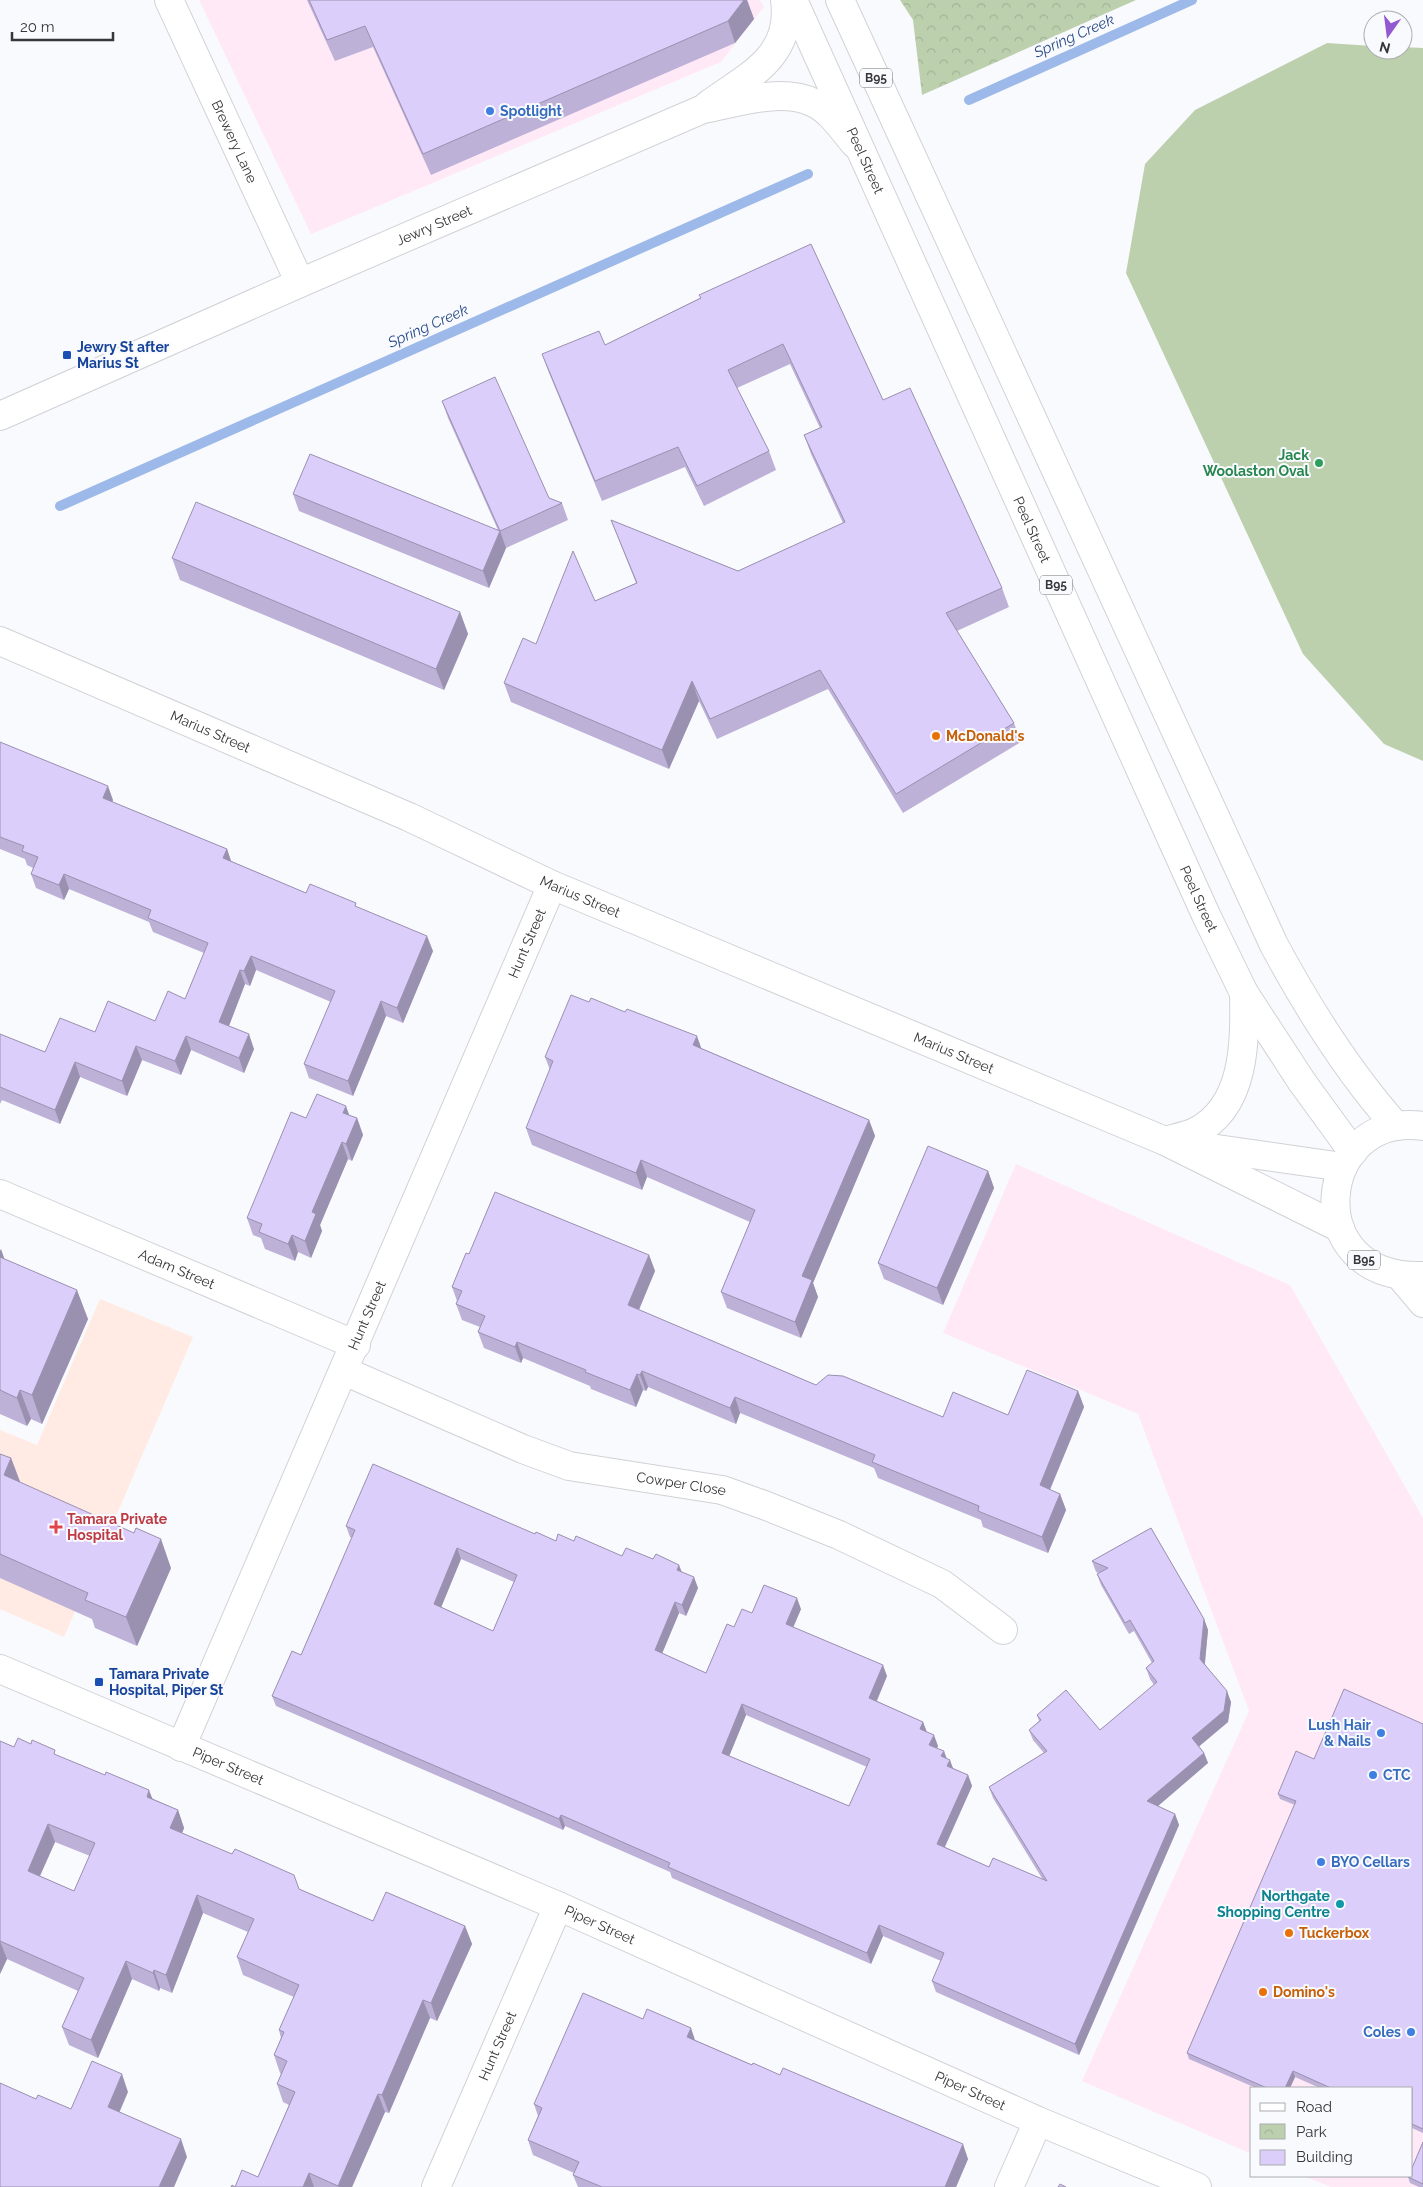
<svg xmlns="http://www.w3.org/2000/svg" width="1423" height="2187" font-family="Raleway,sans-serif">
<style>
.commercial{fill:#ffe9f6}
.medical{fill:#ffebe3}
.green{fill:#bdd0ae}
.park{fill:url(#park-crowns)}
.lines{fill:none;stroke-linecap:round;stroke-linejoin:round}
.stream{stroke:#9cb9e9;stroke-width:10}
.street-casing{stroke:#d1d2d6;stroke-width:30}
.primary-casing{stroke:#d1d2d6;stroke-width:30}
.street{stroke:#fff;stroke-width:28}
.primary{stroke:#fff;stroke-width:28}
.wall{fill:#bdb1d7;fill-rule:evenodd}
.shaded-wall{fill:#9a90af}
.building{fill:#dccefa;stroke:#9a90af;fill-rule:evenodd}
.shop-dot{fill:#3f7fe0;stroke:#f9fafe;stroke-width:2}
.transit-dot{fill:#1a4fb4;stroke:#f9fafe;stroke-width:2}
.leisure-dot{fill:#2e9e5b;stroke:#f9fafe;stroke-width:2}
.food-dot{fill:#e8710a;stroke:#f9fafe;stroke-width:2}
.health-dot{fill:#e0444e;stroke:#f9fafe;stroke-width:2}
.culture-dot{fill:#0f9aa8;stroke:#f9fafe;stroke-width:2}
.labels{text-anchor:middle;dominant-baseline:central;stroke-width:4;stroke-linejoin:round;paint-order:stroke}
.shield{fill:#f9fafe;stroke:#707273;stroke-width:1}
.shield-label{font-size:12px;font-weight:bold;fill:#363738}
.shop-label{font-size:14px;font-weight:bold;fill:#366cbe;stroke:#f9fafe;text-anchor:start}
.street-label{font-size:14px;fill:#363738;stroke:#f9fafe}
.transit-label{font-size:14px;font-weight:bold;fill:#164399;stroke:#f9fafe;text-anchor:start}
.leisure-label{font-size:14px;font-weight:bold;fill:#27864d;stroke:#f9fafe;text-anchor:end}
.food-label{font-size:14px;font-weight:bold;fill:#c56008;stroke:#f9fafe;text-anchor:start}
.health-label{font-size:14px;font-weight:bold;fill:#be3a42;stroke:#f9fafe;text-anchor:start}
.culture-label{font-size:14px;font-weight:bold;fill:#0d838f;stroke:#f9fafe;text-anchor:end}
.water-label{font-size:15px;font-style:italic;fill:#2a4c87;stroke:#f9fafe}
</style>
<defs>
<pattern id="park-crowns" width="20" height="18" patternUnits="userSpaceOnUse" patternTransform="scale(1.25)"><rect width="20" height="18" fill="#bdd0ae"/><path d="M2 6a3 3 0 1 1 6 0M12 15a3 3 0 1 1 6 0" fill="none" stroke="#a3b396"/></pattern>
</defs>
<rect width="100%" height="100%" fill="#f9fafe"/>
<g class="commercial">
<path d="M199,0H760L764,7L721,62L311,234Z"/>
<path d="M1016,1164L1290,1285L1423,1518V2187H1331L1304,2176H1412V2088H1252V2154L1082,2081L1249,1711L1138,1414L943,1333Z"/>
</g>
<path class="medical" d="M100,1299L193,1337L64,1637L0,1609V1430L37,1445Z"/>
<path class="green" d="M1327,43L1373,46V50H1403V47L1423,48V761L1384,744L1303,654L1126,273L1145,164L1195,110Z"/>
<path class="park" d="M900,0H1136L922,95L913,20Z"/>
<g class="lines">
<g class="stream">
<path d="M969,100L1192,0"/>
<path d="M60,506L808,174"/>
</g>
<defs>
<g id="street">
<path id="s1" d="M169,0L300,283"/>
<path d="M708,105C748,76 793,57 785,0"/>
<path id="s2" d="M0,416L300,283L703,109C737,103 781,87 814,103C831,111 843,130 855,144"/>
<path id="s3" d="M0,641L409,817L552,885L1165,1141L1340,1228"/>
<path d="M1189,1145L1343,1167"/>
<path id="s4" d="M0,1194L356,1345"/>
<path id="s5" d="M344,1371L523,1449L569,1466L722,1490L764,1505L839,1535L942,1584L1003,1630"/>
<path id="s6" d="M0,1669L558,1906L1038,2121L1197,2187"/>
<path id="s7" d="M181,1747L552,885"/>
<path id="s8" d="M436,2187L558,1906"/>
<path d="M1009,2187L1038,2121"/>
</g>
<g id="primary">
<path id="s9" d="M793,0L1206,915L1244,993L1302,1082L1353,1152"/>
<path d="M840,0L1274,945C1309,1010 1347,1071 1396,1126"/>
<path d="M1423,1126C1317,1110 1296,1280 1423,1276"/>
<path d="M1165,1141C1175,1138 1186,1136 1195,1132C1246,1107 1245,1041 1244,993"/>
<path d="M1401,1277L1423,1303"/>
</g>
</defs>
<use href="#street" class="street-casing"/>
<use href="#primary" class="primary-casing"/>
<use href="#street" class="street"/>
<use href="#primary" class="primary"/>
</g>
<g class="wall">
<path d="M307,0H747L754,19L735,43L431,175L373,47L335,61Z"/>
<path d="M700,298L883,400L1002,588L1009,607L957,631L1014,723L1021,742L903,813L828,689L717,739L699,701L669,769L511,702L504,683L536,644L595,601L636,583L611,520L738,571L843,523L811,454L804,435L820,428L790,364L737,388L769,451L776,470L704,506L685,467L602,501L549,373L542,354L605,345Z"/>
<path d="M442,401L549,498L562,503L568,520L506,548L489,588L299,511L293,494L498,530L448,418Z"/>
<path d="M172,558L460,612L468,634L444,690L180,580Z"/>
<path d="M0,742L113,800L112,802L227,849L231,861L306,893L358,908L433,951L403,1023L386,1016L353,1096L309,1078L304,1064L331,1002L256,970L250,986L245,984L229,1026L254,1049L244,1073L191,1050L181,1075L142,1060L127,1096L80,1077L60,1124L2,1100L0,1104V1034L45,1052L95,1032L155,1021L185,999L204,953L153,932L149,922L69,889L64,900L36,888L31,874L33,868L27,865L25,859L0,849Z"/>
<path d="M701,1048L869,1120L875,1136L813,1283L818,1297L801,1338L727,1308L721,1292L750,1222L647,1177L642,1190L532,1145L526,1128L550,1070L545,1057Z"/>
<path d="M349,1116L357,1118L363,1135L352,1161L348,1159L320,1225L322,1231L311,1258L298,1252L295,1261L265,1249L261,1238L253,1235L247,1218L306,1118Z"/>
<path d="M988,1171L994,1188L943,1305L884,1279L878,1263Z"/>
<path d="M0,1249L4,1259L88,1319L42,1424L31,1419L27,1426L0,1414Z"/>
<path d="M469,1254L649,1255L655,1271L639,1310L816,1385L943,1417L1008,1415L1078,1391L1084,1407L1050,1490L1060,1494L1066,1510L1048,1553L983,1527L981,1520L878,1478L874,1468L740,1413L736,1424L648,1387L646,1391L643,1390L636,1407L591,1389L590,1386L523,1358L521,1363L484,1348L478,1332L480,1327L462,1320L456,1304L457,1301L452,1287Z"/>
<path d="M0,1454L11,1458L20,1482L171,1568L137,1646L95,1628L92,1619L0,1578Z"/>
<path d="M346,1526L535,1534L556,1541H574L622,1556L682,1572L698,1588L686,1616L679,1613L662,1653L706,1673L734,1627L752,1613L801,1609L793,1627L887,1676L877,1701L923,1722L927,1732L938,1746L937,1748L947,1759L953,1768L968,1775L972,1786L945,1847L989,1867L1043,1880L993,1798L989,1787L1044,1753L1033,1740L1029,1730L1039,1721L1037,1715L1100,1730L1154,1685L1150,1679L1146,1668L1152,1663L1134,1631L1129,1634L1101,1585L1097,1574L1099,1573L1096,1572L1092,1561L1151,1528L1204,1619L1208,1630L1205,1664L1231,1702L1228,1722L1199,1746L1204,1753L1208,1763L1158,1806L1175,1814L1179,1825L1079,2055L936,1992L932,1981L941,1961L883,1936L871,1964L672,1878L670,1872L565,1826L563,1830L276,1706L272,1696L301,1655L352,1538L350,1537ZM461,1559L514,1582L493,1631L441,1607ZM746,1715L867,1767L849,1806L729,1756Z"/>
<path d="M1423,1724V2133L1412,2128V2088H1320L1295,2077L1290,2088H1256L1189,2059L1187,2053L1295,1805L1280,1799L1278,1794L1314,1759Z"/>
<path d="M0,1741L14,1747L58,1756L178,1810L184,1828L182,1833L299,1889L373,1921L465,1926L472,1944L437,2021L430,2018L389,2113L385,2112L352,2187H231H235L258,2177L289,2105L283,2102L277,2084L281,2074L280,2073L274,2055L281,2038L279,2030L294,1997L243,1975L237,1957L248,1932L203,1913L172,1993L160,1988L159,1991L132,1979L98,2058L69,2045L62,2027L78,1991L7,1959L0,1974ZM55,1842L90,1856L74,1891L40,1876Z"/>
<path d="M643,2019L695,2040L968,2159L956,2187H578L573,2175L574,2173L533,2155L528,2140L538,2116L534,2104Z"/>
<path d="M1423,2142V2187H1419L1410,2183L1408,2177Z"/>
</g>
<g class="shaded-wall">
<path d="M744,0H747L754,19L735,43L728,21Z"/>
<path d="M500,531L506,548L489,588L483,571Z"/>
<path d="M460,612L468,634L444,690L436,669Z"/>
<path d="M692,681L699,701L669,769L662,750Z"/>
<path d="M108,786L113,800L108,812L103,798Z"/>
<path d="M227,849L232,864L223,858Z"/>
<path d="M64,874L69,889L64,900L59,885Z"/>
<path d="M427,936L433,951L403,1023L397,1008Z"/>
<path d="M251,956L256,970L250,986L244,971Z"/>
<path d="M240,970L245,984L225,1036L219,1022Z"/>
<path d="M381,1001L386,1016L353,1096L348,1081Z"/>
<path d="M249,1034L254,1049L244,1073L239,1058Z"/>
<path d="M186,1036L191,1050L181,1075L175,1061Z"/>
<path d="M697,1036L703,1053L693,1045Z"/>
<path d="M136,1046L142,1060L127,1096L122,1081Z"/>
<path d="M75,1062L80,1077L60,1124L55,1110Z"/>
<path d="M346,1106L352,1123L343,1113Z"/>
<path d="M357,1118L363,1135L352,1161L346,1144Z"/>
<path d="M869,1120L875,1136L813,1283L818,1297L801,1338L795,1322L802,1276Z"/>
<path d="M342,1142L348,1159L320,1225L322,1231L311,1258L305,1241L312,1212Z"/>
<path d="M641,1160L647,1177L642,1190L636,1173Z"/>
<path d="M988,1171L994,1188L943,1305L937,1288Z"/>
<path d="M292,1235L298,1252L295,1261L288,1244Z"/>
<path d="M1,1249L11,1278L0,1262V1251Z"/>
<path d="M649,1255L655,1271L634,1321L628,1305Z"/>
<path d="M77,1290L88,1319L42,1424L32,1395Z"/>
<path d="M517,1342L523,1358L521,1363L515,1347Z"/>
<path d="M642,1371L648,1387L646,1391L640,1375Z"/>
<path d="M637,1374L643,1390L636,1407L630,1390Z"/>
<path d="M20,1390L31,1419L27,1426L17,1398Z"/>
<path d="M1078,1391L1084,1407L1045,1501L1040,1485Z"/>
<path d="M735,1397L740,1413L736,1424L730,1408Z"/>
<path d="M11,1458L22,1487L4,1475Z"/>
<path d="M1060,1494L1066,1510L1048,1553L1042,1537Z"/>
<path d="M161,1539L171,1568L137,1646L126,1617Z"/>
<path d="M457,1548L461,1559L438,1615L434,1604Z"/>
<path d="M679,1565L683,1575L677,1570Z"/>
<path d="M694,1577L698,1588L686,1616L682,1605Z"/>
<path d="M797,1598L801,1609L790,1635L786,1624Z"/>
<path d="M675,1602L679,1613L659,1661L655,1650Z"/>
<path d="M1204,1619L1208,1630L1204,1670L1200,1659Z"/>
<path d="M883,1665L887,1676L873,1709L869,1698Z"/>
<path d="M1227,1691L1231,1702L1228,1722L1196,1749L1192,1738Z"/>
<path d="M742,1704L746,1715L726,1764L722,1753Z"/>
<path d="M923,1722L927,1733L920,1729Z"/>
<path d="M934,1735L938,1746L933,1755L929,1745Z"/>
<path d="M944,1751L948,1762L941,1756Z"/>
<path d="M1204,1753L1208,1763L1151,1812L1147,1801Z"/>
<path d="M950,1760L954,1771L947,1766Z"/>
<path d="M968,1775L972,1786L941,1855L937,1844Z"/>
<path d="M149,1790L156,1808L147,1797Z"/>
<path d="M178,1810L184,1828L177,1846L170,1828Z"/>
<path d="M1175,1814L1179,1825L1079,2055L1075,2044Z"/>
<path d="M561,1815L565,1826L563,1830L559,1819Z"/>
<path d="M48,1824L55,1842L34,1889L28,1871Z"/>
<path d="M197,1895L203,1913L172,1993L166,1975Z"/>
<path d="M879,1925L883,1936L871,1964L867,1953Z"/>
<path d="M465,1926L472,1944L437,2021L431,2003Z"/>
<path d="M0,1941L7,1959L0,1974Z"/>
<path d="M126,1961L132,1979L98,2058L91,2040Z"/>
<path d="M154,1970L160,1988L159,1991L153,1973Z"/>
<path d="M423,2000L430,2018L389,2113L382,2095Z"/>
<path d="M691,2028L696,2043L687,2037Z"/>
<path d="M1293,2071L1295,2077L1290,2088H1285Z"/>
<path d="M122,2074L128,2092L114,2125L108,2107Z"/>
<path d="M378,2094L385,2112L352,2187H339L338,2186Z"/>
<path d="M181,2139L187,2157L174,2187H159Z"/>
<path d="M963,2144L968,2159L956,2187H945Z"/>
<path d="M309,2173L314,2187H303Z"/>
</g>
<g class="building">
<path d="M309,0H744L728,21L423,154L365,26L327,40Z"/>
<path d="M811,244L883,400L910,388L1002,588L946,613L1014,723L896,794L820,670L710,719L692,681L662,750L504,683L523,638L536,644L573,551L595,601L637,583L611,520L738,571L845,522L804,435L822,427L783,344L728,370L769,451L697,486L678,447L595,481L542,354L599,331L605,345L701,298L699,295Z"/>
<path d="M495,377L549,498L562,503L500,531L442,401Z"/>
<path d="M310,454L500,531L483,571L293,494Z"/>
<path d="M196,502L460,612L436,669L172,558Z"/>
<path d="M0,742L108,786L103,798L227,849L223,858L306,893L310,884L356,903L355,906L427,936L397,1008L381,1001L348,1081L304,1064L335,991L251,956L244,971L240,970L219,1022L249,1034L239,1058L186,1036L175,1061L136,1046L122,1081L75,1062L55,1110L0,1087V1034L45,1052L60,1018L95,1032L108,1001L155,1021L168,991L185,999L208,943L148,918L151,910L64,874L59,885L31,874L38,857L22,851L24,846L0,837Z"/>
<path d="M571,995L589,1002L591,998L625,1012L627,1009L697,1036L693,1045L869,1120L802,1276L812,1280L795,1322L721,1292L755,1210L641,1160L636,1173L526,1128L553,1061L545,1057Z"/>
<path d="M317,1094L346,1106L343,1113L357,1118L346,1144L342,1142L312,1212L316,1214L305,1241L292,1235L288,1244L259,1232L262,1224L247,1218L291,1112L306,1118Z"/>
<path d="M928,1146L988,1171L937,1288L878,1263Z"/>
<path d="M495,1192L649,1255L628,1305L816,1385L828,1375L843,1376L943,1417L953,1392L1008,1415L1027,1370L1078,1391L1040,1485L1060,1494L1042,1537L978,1511L979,1506L872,1462L875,1455L735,1397L730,1408L642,1371L640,1375L637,1374L630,1390L585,1372L586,1370L517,1342L515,1347L478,1332L485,1316L456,1304L462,1291L452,1287L466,1253L469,1254Z"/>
<path d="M0,1257L77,1290L32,1395L20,1390L17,1398L0,1390Z"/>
<path d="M0,1454L11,1458L4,1475L134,1533L136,1528L161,1539L126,1617L85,1600L88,1593L0,1554Z"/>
<path d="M373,1464L535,1534L536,1532L556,1541L558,1534L574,1541L576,1536L622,1556L626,1548L653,1559L656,1554L679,1565L677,1570L694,1577L682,1605L675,1602L655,1650L706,1673L727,1624L734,1627L742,1609L752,1613L764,1585L797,1598L786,1624L883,1665L869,1698L923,1722L920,1729L934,1735L929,1745L944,1751L941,1756L950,1760L947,1766L968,1775L937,1844L989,1867L993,1858L1047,1881L989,1787L1047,1751L1029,1730L1041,1720L1037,1715L1066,1690L1100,1730L1157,1682L1146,1668L1154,1661L1130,1620L1125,1623L1097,1574L1108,1568L1092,1561L1151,1528L1204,1619L1200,1659L1227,1691L1224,1711L1192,1738L1204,1753L1147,1801L1175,1814L1075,2044L932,1981L944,1953L879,1925L867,1953L668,1867L670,1863L561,1815L559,1819L272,1696L292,1651L301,1655L355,1530L346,1526ZM457,1548L517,1575L493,1631L434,1604ZM742,1704L870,1759L849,1806L722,1753Z"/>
<path d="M1344,1689L1423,1724V2129L1412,2124V2088H1331L1293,2071L1285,2088H1267L1187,2053L1296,1801L1278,1794L1296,1751L1314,1759Z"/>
<path d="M18,1738L31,1744L32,1740L55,1750L54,1754L105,1775L106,1772L149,1790L147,1797L178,1810L170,1828L232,1854L235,1849L294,1875L299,1889L373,1921L386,1892L465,1926L431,2003L423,2000L382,2095L378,2094L338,2186L309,2173L303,2187H231L232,2185L235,2187L242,2170L258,2177L295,2092L277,2084L287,2061L274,2055L284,2032L279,2030L299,1985L237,1957L254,1919L197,1895L166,1975L154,1970L153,1973L126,1961L91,2040L62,2027L84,1978L0,1941V1741L14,1747ZM48,1824L95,1843L74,1891L28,1871Z"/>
<path d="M583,1993L643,2019L647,2009L691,2028L687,2037L752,2065L753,2063L780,2075L783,2068L963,2144L945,2187H602L573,2175L579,2162L528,2140L542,2108L534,2104Z"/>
<path d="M92,2061L122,2074L108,2107L181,2139L159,2187H0V2083L36,2099L38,2095L71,2109Z"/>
<path d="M1423,2142V2184L1408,2177V2176H1412V2168Z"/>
<path d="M1060,2184L1066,2187H1058Z"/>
</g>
<g class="shop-dot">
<circle cx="490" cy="111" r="5"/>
<circle cx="1381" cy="1733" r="5"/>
<circle cx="1373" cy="1775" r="5"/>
<circle cx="1321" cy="1862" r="5"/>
<circle cx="1411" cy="2032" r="5"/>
</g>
<g class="transit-dot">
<rect x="62" y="350" width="10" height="10" rx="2.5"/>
<rect x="94" y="1677" width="10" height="10" rx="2.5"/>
</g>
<circle class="leisure-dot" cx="1319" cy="463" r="5"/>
<g class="food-dot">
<circle cx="936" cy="736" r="5"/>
<circle cx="1289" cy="1933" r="5"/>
<circle cx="1263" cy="1992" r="5"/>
</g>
<path class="health-dot" d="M53.5 1519.5h5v5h5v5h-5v5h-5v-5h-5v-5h5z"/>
<circle class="culture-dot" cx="1340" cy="1904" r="5"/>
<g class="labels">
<g class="shield">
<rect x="860" y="68.5" width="32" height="19" rx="4"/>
<rect x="1040" y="575.5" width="32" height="19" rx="4"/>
<rect x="1348" y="1250.5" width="32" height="19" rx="4"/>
</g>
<g class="shield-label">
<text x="876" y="78">B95</text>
<text x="1056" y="585">B95</text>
<text x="1364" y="1260">B95</text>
</g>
<g class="shop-label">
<text x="500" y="111">Spotlight</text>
<text x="1371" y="1725" text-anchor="end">Lush Hair<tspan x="1371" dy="16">&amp; Nails</tspan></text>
<text x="1383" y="1775">CTC</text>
<text x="1331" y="1862">BYO Cellars</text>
<text x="1401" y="2032" text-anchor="end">Coles</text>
</g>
<g class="street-label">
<text stroke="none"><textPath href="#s1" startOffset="156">Brewery Lane</textPath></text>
<text stroke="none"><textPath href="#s9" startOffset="176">Peel Street</textPath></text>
<text stroke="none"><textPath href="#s2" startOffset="474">Jewry Street</textPath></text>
<text stroke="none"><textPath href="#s9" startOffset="581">Peel Street</textPath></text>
<text stroke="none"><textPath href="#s3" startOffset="229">Marius Street</textPath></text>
<text stroke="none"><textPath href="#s3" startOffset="634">Marius Street</textPath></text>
<text stroke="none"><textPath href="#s9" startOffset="986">Peel Street</textPath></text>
<text stroke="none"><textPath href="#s7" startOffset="875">Hunt Street</textPath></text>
<text stroke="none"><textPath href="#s3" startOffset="1039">Marius Street</textPath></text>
<text stroke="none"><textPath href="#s4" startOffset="192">Adam Street</textPath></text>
<text stroke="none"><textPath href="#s7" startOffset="470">Hunt Street</textPath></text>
<text stroke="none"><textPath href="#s5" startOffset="358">Cowper Close</textPath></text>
<text stroke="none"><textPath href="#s6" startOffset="248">Piper Street</textPath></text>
<text stroke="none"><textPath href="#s6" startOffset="652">Piper Street</textPath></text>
<text stroke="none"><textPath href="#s8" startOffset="154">Hunt Street</textPath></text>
<text stroke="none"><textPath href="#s6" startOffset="1058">Piper Street</textPath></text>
</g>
<g class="transit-label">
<text x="77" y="347">Jewry St after<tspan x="77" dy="16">Marius St</tspan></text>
<text x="109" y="1674">Tamara Private<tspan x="109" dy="16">Hospital, Piper St</tspan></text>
</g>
<g class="leisure-label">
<text x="1309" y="455">Jack<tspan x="1309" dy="16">Woolaston Oval</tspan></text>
</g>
<g class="food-label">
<text x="946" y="736">McDonald's</text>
<text x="1299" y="1933">Tuckerbox</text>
<text x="1273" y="1992">Domino's</text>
</g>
<g class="health-label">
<text x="67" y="1519">Tamara Private<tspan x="67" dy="16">Hospital</tspan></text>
</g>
<g class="culture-label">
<text x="1330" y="1896">Northgate<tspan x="1330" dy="16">Shopping Centre</tspan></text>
</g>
<g class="water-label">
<text transform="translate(1074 36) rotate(-24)">Spring Creek</text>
<text transform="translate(428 326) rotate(-24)">Spring Creek</text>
</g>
</g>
<rect x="1250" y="2087" width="162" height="90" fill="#f9fafe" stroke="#abacaf"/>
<rect x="1260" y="2103" width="25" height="8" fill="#ffffff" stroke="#abacaf"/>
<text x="1296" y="2112" font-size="15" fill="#363738">Road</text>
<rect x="1260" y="2124" width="25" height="15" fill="url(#park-crowns)" stroke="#abacaf"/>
<text x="1296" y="2137" font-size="15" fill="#363738">Park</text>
<rect x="1260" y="2150" width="25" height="15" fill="#dccefa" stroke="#abacaf"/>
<text x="1296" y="2162" font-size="15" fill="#363738">Building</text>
<g transform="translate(1388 35) rotate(194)"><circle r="24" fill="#f9fafe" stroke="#abacaf"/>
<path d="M0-4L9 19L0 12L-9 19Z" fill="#9359d1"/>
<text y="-8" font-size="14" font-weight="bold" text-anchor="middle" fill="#363738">N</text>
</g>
<path d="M12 32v8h101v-8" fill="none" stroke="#363738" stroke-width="2.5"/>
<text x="20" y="32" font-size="15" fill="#363738" stroke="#f9fafe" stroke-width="4" paint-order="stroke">20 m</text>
</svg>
